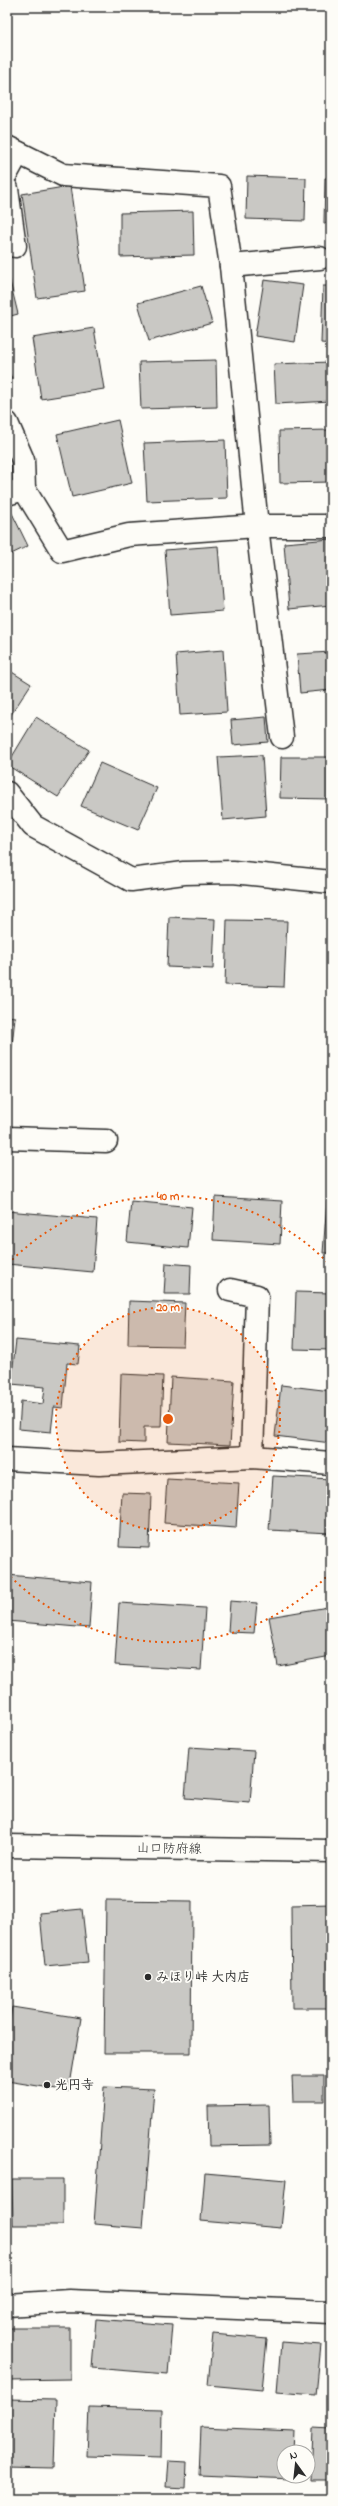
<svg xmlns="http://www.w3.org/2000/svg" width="338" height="2506" font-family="'Indie Flower','Klee One',sans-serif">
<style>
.building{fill:#c9c8c4;stroke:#2b2b2b}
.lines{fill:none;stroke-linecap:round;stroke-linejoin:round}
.minor-casing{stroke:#2b2b2b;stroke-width:25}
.major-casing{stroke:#2b2b2b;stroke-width:25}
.minor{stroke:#fdfcf7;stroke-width:22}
.major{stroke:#fdfcf7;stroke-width:22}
.ring{fill:none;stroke:#e8590c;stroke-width:2;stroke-dasharray:2 4}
.poi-dot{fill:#2b2b2b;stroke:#fdfcf7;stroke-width:1.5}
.labels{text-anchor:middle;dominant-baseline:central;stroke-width:3.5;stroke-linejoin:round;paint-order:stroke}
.street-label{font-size:13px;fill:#2b2b2b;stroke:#fdfcf7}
.poi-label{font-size:13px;font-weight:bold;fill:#2b2b2b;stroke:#fdfcf7;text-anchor:start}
.centre{fill:#e8590c;stroke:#fdfcf7;stroke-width:2}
.ring-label{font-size:12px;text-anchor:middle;font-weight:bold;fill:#e8590c;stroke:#fdfcf7;stroke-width:3.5;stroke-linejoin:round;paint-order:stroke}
</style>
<rect width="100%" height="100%" fill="#fdfcf7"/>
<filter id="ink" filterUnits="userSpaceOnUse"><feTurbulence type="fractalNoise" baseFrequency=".025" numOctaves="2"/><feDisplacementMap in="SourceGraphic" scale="8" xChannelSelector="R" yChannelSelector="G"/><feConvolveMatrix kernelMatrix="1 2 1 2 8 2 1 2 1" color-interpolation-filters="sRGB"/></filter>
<g filter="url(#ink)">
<g class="building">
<path d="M247,176L306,178L305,221L246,219Z"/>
<path d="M325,178H331V223H324Z"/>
<path d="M70,186L85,291L37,298L22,194Z"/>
<path d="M193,211L194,255L120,257V213Z"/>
<path d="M7,269L18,314L7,317Z"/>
<path d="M264,280L303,285L295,342L255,336Z"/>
<path d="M201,286L212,323L149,341L138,303Z"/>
<path d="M323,286H331V344L321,343Z"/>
<path d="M94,328L104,389L41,399L32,338Z"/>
<path d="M216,360L217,407L141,409L139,362Z"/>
<path d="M331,362V401L276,404L274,364Z"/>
<path d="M7,369L12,378L7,381Z"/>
<path d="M118,420L132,483L72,497L57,434Z"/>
<path d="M331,430V482L280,483L279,431Z"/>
<path d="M225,440L227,498L147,501L144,443Z"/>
<path d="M7,503L28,546L7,556Z"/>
<path d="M331,539V605L289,609L284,543Z"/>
<path d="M218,546L223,611L170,615L165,550Z"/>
<path d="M223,650L227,712L180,715L176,654Z"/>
<path d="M331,652V690L300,693L297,654Z"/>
<path d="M7,669L31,684L7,721Z"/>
<path d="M36,717L89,750L58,797L7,765Z"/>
<path d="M266,717L268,742L233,745L231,720Z"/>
<path d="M262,755L266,816L223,820L218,757Z"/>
<path d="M281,757H331L330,799L280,798Z"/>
<path d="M100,763L157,788L138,830L81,806Z"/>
<path d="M169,917L215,919L213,969L167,967Z"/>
<path d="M227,920L287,921L284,987L225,985Z"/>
<path d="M7,1016L15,1017L11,1055H7Z"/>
<path d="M215,1197L282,1201L280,1244L213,1240Z"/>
<path d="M131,1201L192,1207L188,1248L127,1242Z"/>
<path d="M327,1201H331V1253H323Z"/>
<path d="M7,1211L97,1219L93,1272L7,1264Z"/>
<path d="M166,1263L191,1265L190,1294H164Z"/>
<path d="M296,1292L331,1293V1350L294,1349Z"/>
<path d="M129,1301L185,1303L183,1346L128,1345Z"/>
<path d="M16,1340L80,1346L78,1364L67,1363L63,1408L54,1407L51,1432L19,1429L21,1401L43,1404L45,1387L11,1384Z"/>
<path d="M121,1374L163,1376L161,1427H144V1443L119,1442Z"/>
<path d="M171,1377L234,1381L230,1445L168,1442Z"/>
<path d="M281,1385L331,1391V1443L275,1436Z"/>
<path d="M273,1476L331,1479V1533L269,1530Z"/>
<path d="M167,1479L239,1483L236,1528L164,1523Z"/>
<path d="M122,1493L151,1494L149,1548L119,1547Z"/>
<path d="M7,1575L92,1582L89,1628L7,1621Z"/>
<path d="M230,1601L257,1603L254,1633L228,1632Z"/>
<path d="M119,1603L205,1608L201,1670L115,1665Z"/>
<path d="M328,1607L331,1624V1656L278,1666L269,1617Z"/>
<path d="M189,1747L254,1751L250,1803L185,1798Z"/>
<path d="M106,1900L192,1901L191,2053H104Z"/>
<path d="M331,1904V2008H292L291,1905Z"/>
<path d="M82,1909L88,1962L45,1966L40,1913Z"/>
<path d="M12,2007L81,2018L69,2091L7,2081V2037Z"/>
<path d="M292,2076H324V2101H293Z"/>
<path d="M104,2087L154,2089L143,2228L94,2224Z"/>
<path d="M331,2099V2125L329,2124Z"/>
<path d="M269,2105L270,2145L209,2146L208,2106Z"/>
<path d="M205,2173L286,2180L281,2228L201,2221Z"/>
<path d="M12,2179H63V2225H13Z"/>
<path d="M96,2319L172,2325L168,2374L92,2368Z"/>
<path d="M7,2328H70V2379L7,2380Z"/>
<path d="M213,2334L267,2339L262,2390L208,2385Z"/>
<path d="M281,2342L321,2345L316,2395L277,2392Z"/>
<path d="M7,2399L56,2400L54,2468L7,2467Z"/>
<path d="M89,2407L162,2409L161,2458L87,2456Z"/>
<path d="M201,2427L294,2431L293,2452H284V2476H292V2479L199,2475Z"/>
<path d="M313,2428L331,2429V2480H311Z"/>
<path d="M168,2461L187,2462L186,2488L166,2487Z"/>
</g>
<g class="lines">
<defs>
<g id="minor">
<path d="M7,147L63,175L219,186L231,266L257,526L282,737"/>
<path d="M7,173L18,153"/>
<path d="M7,189L15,246"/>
<path d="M231,266L320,258"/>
<path d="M7,423L23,460L24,489"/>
<path d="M7,494L24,489L62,551L129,535L257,526H331"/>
<path d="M7,793L33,826L131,880L184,873L233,872L331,882"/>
<path d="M7,1138L106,1141"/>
<path d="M230,1290L257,1296L252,1457"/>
<path d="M7,1459L99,1464L252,1457L331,1463"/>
<path d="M7,2305L69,2301L331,2312"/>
</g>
<path id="major" d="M7,1846L331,1851"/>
</defs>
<use href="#minor" class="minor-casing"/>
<use href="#major" class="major-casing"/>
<use href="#minor" class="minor"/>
<use href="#major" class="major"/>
</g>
</g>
<circle cx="168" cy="1419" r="112" fill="#e8590c" fill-opacity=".12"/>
<g class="ring">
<circle cx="168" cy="1419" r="112"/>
<path d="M330 1573A223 223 0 0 1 8 1574M8 1264A223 223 0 0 1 330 1265"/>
</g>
<g class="poi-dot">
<circle cx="148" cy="1977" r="4"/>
<circle cx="47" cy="2085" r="4"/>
</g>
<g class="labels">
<g class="street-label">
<text transform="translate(169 1849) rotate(1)">山口防府線</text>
</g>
<g class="poi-label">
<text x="156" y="1977">みほり峠 大内店</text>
<text x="55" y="2085">光円寺</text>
</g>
</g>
<circle cx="168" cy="1419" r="6" class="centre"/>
<g class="ring-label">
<text x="168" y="1200">40 m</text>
<text x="168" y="1311">20 m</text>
</g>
<rect width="338" height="2506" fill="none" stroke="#fdfcf7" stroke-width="24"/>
<rect x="12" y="12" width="314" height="2482" fill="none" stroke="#2b2b2b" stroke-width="1.5" filter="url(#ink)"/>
<g transform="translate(296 2464) rotate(345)"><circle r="19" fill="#fdfcf7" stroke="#a9a8a5"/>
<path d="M0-3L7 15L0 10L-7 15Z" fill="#2b2b2b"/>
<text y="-6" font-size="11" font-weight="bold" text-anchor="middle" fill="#2b2b2b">N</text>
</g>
</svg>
